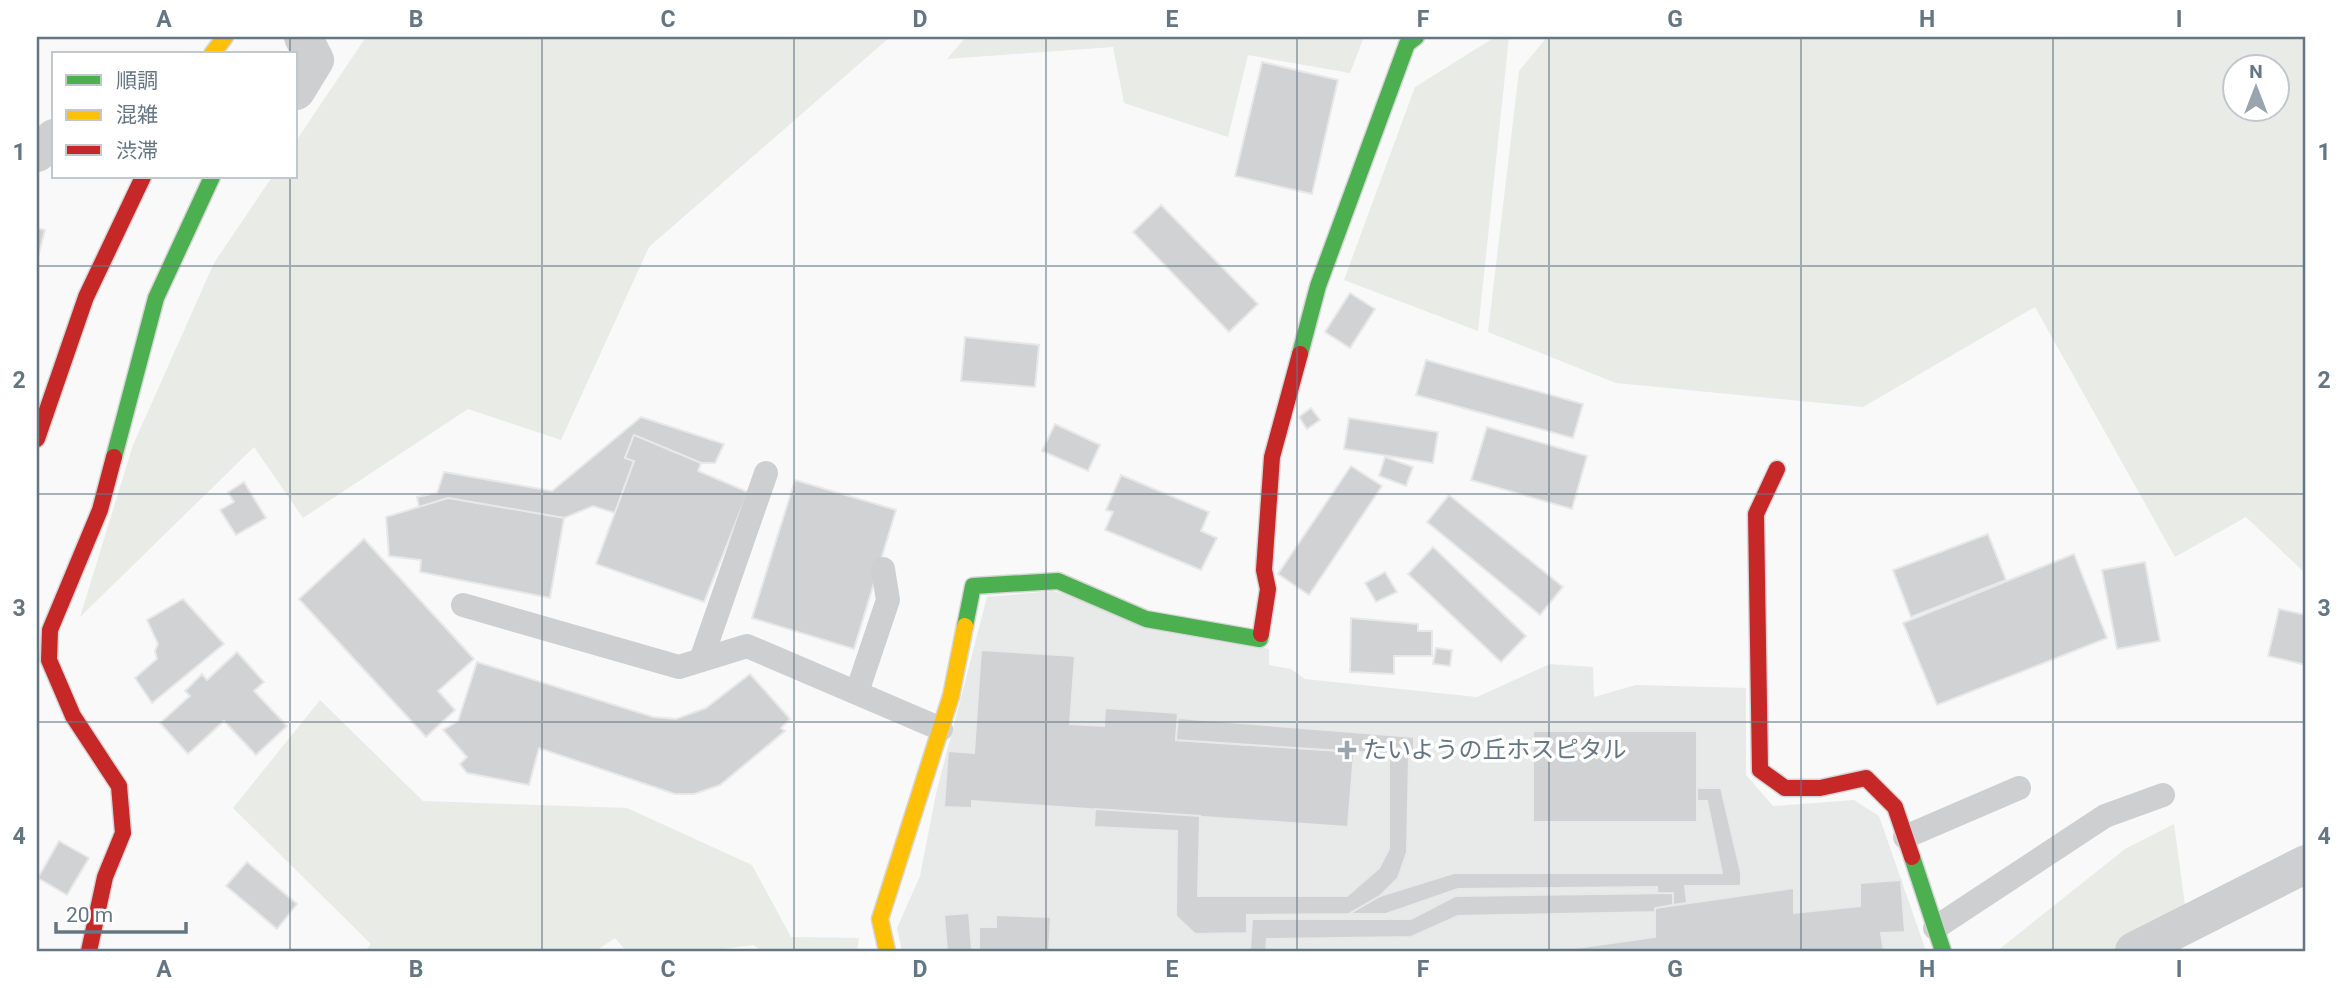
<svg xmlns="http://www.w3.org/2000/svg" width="2343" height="988" font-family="Roboto,'Noto Sans JP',sans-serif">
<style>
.built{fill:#e8e9e9}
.green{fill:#e8ebe6;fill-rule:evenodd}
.building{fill:#d0d2d3;stroke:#e8e8e8;stroke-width:2}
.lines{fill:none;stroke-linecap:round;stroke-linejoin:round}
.fast-casing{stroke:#d5d6d7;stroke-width:19}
.slow-casing{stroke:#d5d6d7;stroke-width:19}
.jam-casing{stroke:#d5d6d7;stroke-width:19}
.lane{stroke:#cecfd0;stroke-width:24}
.street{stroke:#cecfd0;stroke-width:38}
.fast{stroke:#4caf50;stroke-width:16}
.slow{stroke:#ffc107;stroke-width:16}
.jam{stroke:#c62828;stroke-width:16}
.grid{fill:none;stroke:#657683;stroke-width:2;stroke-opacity:0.55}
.poi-dot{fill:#99a4ac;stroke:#fff;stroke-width:2.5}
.labels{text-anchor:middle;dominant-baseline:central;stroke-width:7;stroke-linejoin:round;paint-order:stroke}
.poi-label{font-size:24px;fill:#657683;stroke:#fff;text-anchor:start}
.neatline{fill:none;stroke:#657683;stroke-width:2.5}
.grid-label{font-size:23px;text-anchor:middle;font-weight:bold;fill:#657683}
</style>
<rect width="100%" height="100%" fill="#f9f9f9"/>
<path class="built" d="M1053,591L1269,649V665L1291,669L1305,679L1477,697L1550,664L1593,667L1594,697L1636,685L1746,688V775L1773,806L1854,800L1879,816L1926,951H902L897,928L920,876L936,794L987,597Z"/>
<g class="green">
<path d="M366,37H890L649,247L561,440L468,409L303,518L254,447L80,617L133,445L214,263L272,177H296V141Z"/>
<path d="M966,37H1364L1350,73L1248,55L1228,137L1124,103L1113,47L947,59Z"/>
<path d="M1495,37H1509L1478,331L1344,280L1415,87Z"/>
<path d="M1547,37H2306V574L2246,517L2175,557L2035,307L1863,407L1616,383L1488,332L1519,71ZM2276,66V108H2234V66Z"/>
<path d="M320,700L423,801L627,808L752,865L791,937L859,938L857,951H761L754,945L706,951H626L615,938L596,951H365L371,944L233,808Z"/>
<path d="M2174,824L2185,905L2117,951H1997L2125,849Z"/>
</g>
<g class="building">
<path d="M1262,62L1338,80L1312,194L1235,176Z"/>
<path d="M1161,205L1258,304L1229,332L1133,232Z"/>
<path d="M37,228L45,230L37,261Z"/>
<path d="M1350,293L1375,309L1350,348L1325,332Z"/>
<path d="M965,337L1039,345L1035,387L961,381Z"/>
<path d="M1426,360L1583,404L1573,438L1416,395Z"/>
<path d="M1311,408L1320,420L1307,429L1299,417Z"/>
<path d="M641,417L724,444L715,463H701L634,435L625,458L634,461L615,513L593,506L564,518L448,498L419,507L417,497L437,493L444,472L552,491Z"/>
<path d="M1349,418L1438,432L1433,463L1344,449Z"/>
<path d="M1055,424L1100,445L1088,471L1042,451Z"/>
<path d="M1487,427L1587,456L1572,509L1471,480Z"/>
<path d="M634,435L701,463L698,471L748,492L704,602L596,564L634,461L625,458Z"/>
<path d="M1385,457L1413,467L1406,486L1379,476Z"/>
<path d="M1351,466L1382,486L1309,595L1278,574Z"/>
<path d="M1121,475L1209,512L1201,531L1217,538L1201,570L1105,530L1113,512L1106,510Z"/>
<path d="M795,480L896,510L854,649L752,618Z"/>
<path d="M244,482L266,518L236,535L220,510L234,502L228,492Z"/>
<path d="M1449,495L1563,587L1540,615L1427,522Z"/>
<path d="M448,498L564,518L550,598L420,572L421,560L389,556L386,517Z"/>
<path d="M1988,534L2006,580L1911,617L1893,570Z"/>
<path d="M364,539L474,659L438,691L455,710L426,737L299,599Z"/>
<path d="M1433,547L1526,636L1501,662L1408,574Z"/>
<path d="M2074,554L2107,638L1937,705L1903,623Z"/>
<path d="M2145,562L2160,641L2117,649L2102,570Z"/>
<path d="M1385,572L1397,592L1376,602L1365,583Z"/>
<path d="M183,599L224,644L152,703L135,678L157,659L155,651L158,644L147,620Z"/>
<path d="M2279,609L2306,615V665L2268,656Z"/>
<path d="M1351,618L1418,624V631H1432V656H1394V674L1350,672Z"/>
<path d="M1436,648L1452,650L1450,666L1433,664Z"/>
<path d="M981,650L1075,656L1070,724L1104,726L1105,708L1178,713L1176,740L1354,752L1348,827L972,801V808L944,807L948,751L974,753Z"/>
<path d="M237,652L264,682L254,691L287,726L256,755L224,721L188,754L160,723L190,696L185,691L202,674L207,680Z"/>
<path d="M477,662L653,717L676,719L706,708L750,674L790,719L781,728L785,731L720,785L694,794H675L539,748L529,785L467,773L460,764L467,757L443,730L458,721Z"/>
<path d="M1178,718L1414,737V755H1409L1407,852L1398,878L1380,896L1349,914L1247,915V933L1195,934L1176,916L1177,831L1094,827L1095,809L1200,816L1198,896H1347L1379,868L1389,849V754L1176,740Z"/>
<rect x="1533" y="731" width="164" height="91"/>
<path d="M1697,788H1721L1741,873V886H1685L1687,903L1658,907L1657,887L1458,889L1386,914H1349L1380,896L1454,873H1722L1707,801H1697Z"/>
<path d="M59,841L89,858L67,895L38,878Z"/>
<path d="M247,862L297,904L277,929L226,886Z"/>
<path d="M1901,880L1905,932L1881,933L1884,951H1555L1655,937V908L1794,888V913L1860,906V883Z"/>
<path d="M1673,893V905L1655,908V912L1458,916L1411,937L1267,939L1266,951H1250L1252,919H1411L1455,896Z"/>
<path d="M969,913L972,951H947L944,915Z"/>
<path d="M996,915L1051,917L1049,951H979V927H996Z"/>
</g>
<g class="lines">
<defs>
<g id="fast">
<path d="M1300,354L1318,286L1407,44L1416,37"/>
<path d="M114,457L156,298L212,177"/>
<path d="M965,626L973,586L1058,581L1146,619L1260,639L1261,634"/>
<path d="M1912,857L1943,951"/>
</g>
<g id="slow">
<path d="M212,54L225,37"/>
<path d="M887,951L880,919L951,696L965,626"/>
</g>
<g id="jam">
<path d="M37,439L86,297L143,177"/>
<path d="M1777,469L1756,514L1760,770L1785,788H1820L1866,778L1895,807L1912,857"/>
<path d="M1261,634L1268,589L1264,570L1272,457L1300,354"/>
<path d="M89,951L105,877L123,833L119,786L73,716L49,660L50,630L100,510L114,457"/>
</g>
</defs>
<use href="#fast" class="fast-casing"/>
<use href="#slow" class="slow-casing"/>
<use href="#jam" class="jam-casing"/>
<g class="lane">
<path d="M463,605L679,667L747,646L941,729"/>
<path d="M701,660L766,473"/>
<path d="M857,692L888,600L883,569"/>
<path d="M1905,837L2019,788"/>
<path d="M1935,928L2105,816L2163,795"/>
</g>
<g class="street">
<path d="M296,91L315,60L303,37"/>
<path d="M37,153L54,138"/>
<path d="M2134,951L2306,864"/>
</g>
<use href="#fast" class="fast"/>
<use href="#slow" class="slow"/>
<use href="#jam" class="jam"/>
</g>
<path class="grid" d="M290,37V54M542,37V951M794,37V951M1046,37V951M1297,37V951M1549,37V951M1801,37V951M2053,37V951M290,177V951M37,266H2306M37,494H2306M37,722H2306"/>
<path class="poi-dot" d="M1343.5 739.5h7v7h7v7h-7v7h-7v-7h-7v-7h7z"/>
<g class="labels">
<g class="poi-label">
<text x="1363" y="750">たいようの丘ホスピタル</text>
</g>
</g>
<rect width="2343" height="988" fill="none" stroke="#ffffff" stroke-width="77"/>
<rect x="52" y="52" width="245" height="126" fill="#ffffff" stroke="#c1c8cd" stroke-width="2"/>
<rect x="66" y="75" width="35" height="10" fill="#4caf50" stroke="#c1c8cd" stroke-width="2"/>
<text x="116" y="88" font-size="21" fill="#657683">順調</text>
<rect x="66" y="110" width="35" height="10" fill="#ffc107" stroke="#c1c8cd" stroke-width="2"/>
<text x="116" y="122" font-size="21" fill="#657683">混雑</text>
<rect x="66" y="145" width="35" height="10" fill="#c62828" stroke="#c1c8cd" stroke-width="2"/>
<text x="116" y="158" font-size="21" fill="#657683">渋滞</text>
<g transform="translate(2256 88)"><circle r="33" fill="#ffffff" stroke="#c1c8cd" stroke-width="2"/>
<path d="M0-5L12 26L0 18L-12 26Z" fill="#99a4ac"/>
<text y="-10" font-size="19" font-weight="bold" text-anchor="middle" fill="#657683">N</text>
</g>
<path d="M56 922v10h130v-10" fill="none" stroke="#657683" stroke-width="3.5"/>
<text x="66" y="922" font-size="21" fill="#657683" stroke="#ffffff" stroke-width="5" paint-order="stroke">20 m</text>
<rect x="38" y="38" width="2266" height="912" class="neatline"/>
<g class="grid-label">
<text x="164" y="27">A</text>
<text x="416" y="27">B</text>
<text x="668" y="27">C</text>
<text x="920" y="27">D</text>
<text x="1172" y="27">E</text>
<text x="1423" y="27">F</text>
<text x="1675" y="27">G</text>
<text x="1927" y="27">H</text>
<text x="2179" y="27">I</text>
<text x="19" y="160">1</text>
<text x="2324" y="160">1</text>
<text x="19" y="388">2</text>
<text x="2324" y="388">2</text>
<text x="19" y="616">3</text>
<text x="2324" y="616">3</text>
<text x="19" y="844">4</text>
<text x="2324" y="844">4</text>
<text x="164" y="977">A</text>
<text x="416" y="977">B</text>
<text x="668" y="977">C</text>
<text x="920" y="977">D</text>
<text x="1172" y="977">E</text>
<text x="1423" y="977">F</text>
<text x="1675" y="977">G</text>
<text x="1927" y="977">H</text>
<text x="2179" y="977">I</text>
</g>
</svg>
